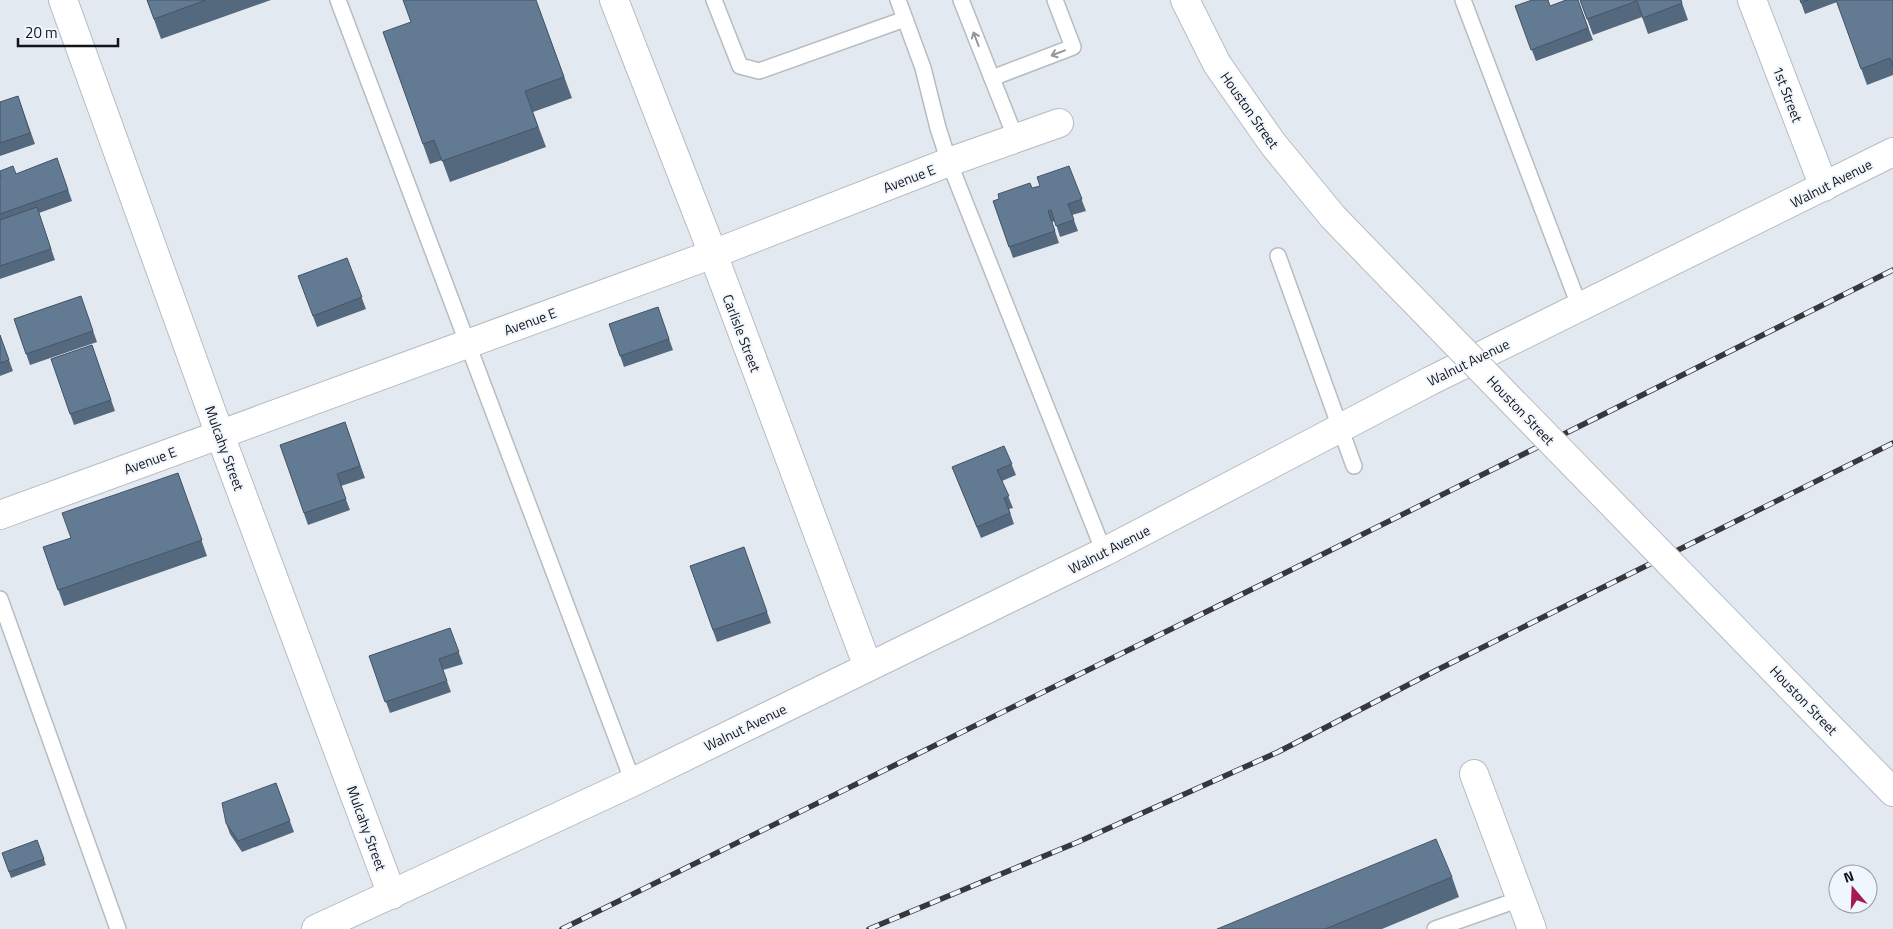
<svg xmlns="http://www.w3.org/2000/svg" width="1893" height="929" font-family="'Titillium Web',sans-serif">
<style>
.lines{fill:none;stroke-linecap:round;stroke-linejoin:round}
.lane-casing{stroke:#b6bcc3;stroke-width:18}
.street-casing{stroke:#b6bcc3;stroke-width:30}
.secondary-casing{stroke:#b6bcc3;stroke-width:30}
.primary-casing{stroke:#b6bcc3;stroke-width:30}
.lane{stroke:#fff;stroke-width:15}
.street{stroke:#fff;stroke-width:28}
.secondary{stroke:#fff;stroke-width:28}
.primary{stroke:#fff;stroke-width:28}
.rail-casing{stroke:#36383c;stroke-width:5.5}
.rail{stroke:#f0f6fd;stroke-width:4;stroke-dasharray:11;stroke-linecap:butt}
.primary-bridge-casing{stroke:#b6bcc3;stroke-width:30;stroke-linecap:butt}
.primary-bridge{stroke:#fff;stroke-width:28}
.wall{fill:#55697e}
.building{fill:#637a93;stroke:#455567}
.oneway{stroke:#959697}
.labels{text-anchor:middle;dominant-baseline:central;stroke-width:4;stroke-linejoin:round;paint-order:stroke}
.street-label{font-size:14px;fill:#131518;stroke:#f0f6fd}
</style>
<rect width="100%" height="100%" fill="#e3e9f0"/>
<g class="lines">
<defs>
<g id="lane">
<path d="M338,0L633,782"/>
<path d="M714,0L740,66L759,71L905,19"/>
<path d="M898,0L923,68L938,128L949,162L1104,552"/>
<path d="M961,0L1016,139"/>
<path d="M1463,0L1580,308"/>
<path d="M992,78L1073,47L1055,0"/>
<path d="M1278,256L1354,466"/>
<path d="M0,599L118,929"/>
<path d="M1435,929L1520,899"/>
</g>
<g id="street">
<path d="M63,0L220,435L392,895"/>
<path d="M614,0L713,254L868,667"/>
<path d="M1752,0L1824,187"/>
<path d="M0,515L713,254L949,162L1059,123"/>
<path d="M1474,774L1532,929"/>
</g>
<path id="secondary" d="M316,929L633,782L1104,552L1430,381L1893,152"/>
<g id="primary">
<path d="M1185,0L1217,64L1273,144L1333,217L1395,281"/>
<path d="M1811,708L1893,792"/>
</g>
</defs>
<use href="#lane" class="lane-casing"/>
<use href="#street" class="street-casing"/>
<use href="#secondary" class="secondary-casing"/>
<use href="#primary" class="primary-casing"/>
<use href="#lane" class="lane"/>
<use href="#street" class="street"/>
<use href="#secondary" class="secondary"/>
<use href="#primary" class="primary"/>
<defs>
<g id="rail">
<path d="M562,929L1285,573L1893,270"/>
<path d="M869,929L1078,842L1278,752L1435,671L1893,443"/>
</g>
</defs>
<use href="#rail" class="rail-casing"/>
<use href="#rail" class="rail"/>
<defs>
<path id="primary-bridge" d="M1395,281L1811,708"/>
</defs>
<use href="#primary-bridge" class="primary-bridge-casing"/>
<use href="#primary-bridge" class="primary-bridge"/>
</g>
<g class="wall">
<path d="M147,0H271L161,39Z"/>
<path d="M536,0L572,98L533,112L546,147L450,182L442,160L430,164L383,32Z"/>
<path d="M1578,0L1593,40L1536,61L1515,6H1551Z"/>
<path d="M1580,0H1681L1688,20L1648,34L1642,17L1593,35Z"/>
<path d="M1800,0H1893V75L1867,85L1837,2L1805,14Z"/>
<path d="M18,96L35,144L0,156V102Z"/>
<path d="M57,158L72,201L39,213L55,260L0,279V178L16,174Z"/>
<path d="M1069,166L1086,211L1072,215L1078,231L1060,237L1055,221L1052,222L1059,243L1013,258L993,201L1040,186Z"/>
<path d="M347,258L366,309L317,327L298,276Z"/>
<path d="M81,296L97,342L30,365L14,319Z"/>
<path d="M658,307L673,350L624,367L609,324Z"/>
<path d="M0,335L13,371L0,376Z"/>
<path d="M92,345L115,411L74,425L51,359Z"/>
<path d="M345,422L365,478L341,486L350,510L308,525L280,445Z"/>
<path d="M1004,446L1016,475L1002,481L1013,508L1009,509L1014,524L981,538L952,467Z"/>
<path d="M178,473L207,556L64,606L43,547L71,538Z"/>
<path d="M744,547L771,623L717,642L690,566Z"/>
<path d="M450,628L463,664L443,670L451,692L390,713L369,656Z"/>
<path d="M276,783L294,832L242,852L230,834L226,823Z"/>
<path d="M37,840L46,865L11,878L2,853Z"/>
<path d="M1452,877L1459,897L1382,929H1217Z"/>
</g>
<g class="building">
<path d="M147,0H206L154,19Z"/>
<path d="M403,0H536L564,77L525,91L538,127L442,161L434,140L423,144L383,32L411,22Z"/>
<path d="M1532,0H1548L1550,6L1566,0H1578L1588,28L1531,50L1515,6Z"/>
<path d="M1580,0H1681L1682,3L1643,18L1637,1L1587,19Z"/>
<path d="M1800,0H1808L1801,3Z"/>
<path d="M1836,0H1893V66L1890,58L1861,69Z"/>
<path d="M18,96L30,133L0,143V102Z"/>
<path d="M57,158L68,190L0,214V178H1L0,174V171L13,166L16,174Z"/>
<path d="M1069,166L1082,199L1068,204L1074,220L1056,226L1051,210L1048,211L1055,231L1009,247L993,201L999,199L998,194L1030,183L1032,188L1040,186L1037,177Z"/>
<path d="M37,207L51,249L0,266V220Z"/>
<path d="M347,258L362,297L313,316L298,276Z"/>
<path d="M81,296L93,331L26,354L14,319Z"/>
<path d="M658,307L669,339L620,356L609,324Z"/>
<path d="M0,335L9,360L0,363Z"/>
<path d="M92,345L111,400L70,414L51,359Z"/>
<path d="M345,422L360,466L337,474L346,499L304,513L280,445Z"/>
<path d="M1004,446L1012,464L997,470L1009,496L1004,498L1010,513L977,527L952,467Z"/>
<path d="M178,473L202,540L58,590L43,547L71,538L62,513Z"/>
<path d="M744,547L767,612L713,630L690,566Z"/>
<path d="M450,628L459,652L439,659L447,681L385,702L369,656Z"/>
<path d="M276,783L290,821L238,841L226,823L222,803Z"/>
<path d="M1436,839L1452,877L1325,929H1217Z"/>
<path d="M37,840L44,859L9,872L2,853Z"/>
</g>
<defs><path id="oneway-shaft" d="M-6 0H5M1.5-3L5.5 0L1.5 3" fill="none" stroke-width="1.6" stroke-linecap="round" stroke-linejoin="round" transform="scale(1.25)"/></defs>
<g class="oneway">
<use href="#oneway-shaft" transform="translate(976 39) rotate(-111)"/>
<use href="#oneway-shaft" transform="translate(1058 53) rotate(159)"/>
</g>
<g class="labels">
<g class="street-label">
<text transform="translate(1788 94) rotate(69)">1st Street</text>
<text transform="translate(1250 110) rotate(55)">Houston Street</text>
<text transform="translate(909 178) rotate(-21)">Avenue E</text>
<text transform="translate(1831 183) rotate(-27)">Walnut Avenue</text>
<text transform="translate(530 321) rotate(-20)">Avenue E</text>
<text transform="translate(742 333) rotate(69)">Carlisle Street</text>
<text transform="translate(1468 362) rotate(-26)">Walnut Avenue</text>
<text transform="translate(1521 410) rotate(46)">Houston Street</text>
<text transform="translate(225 448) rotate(70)">Mulcahy Street</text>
<text transform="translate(150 460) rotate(-20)">Avenue E</text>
<text transform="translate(1109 549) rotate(-27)">Walnut Avenue</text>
<text transform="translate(1804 700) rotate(46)">Houston Street</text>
<text transform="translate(745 727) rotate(-26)">Walnut Avenue</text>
<text transform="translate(367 828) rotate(70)">Mulcahy Street</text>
</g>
</g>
<g transform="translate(1853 889) rotate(341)"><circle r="24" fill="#f0f6fd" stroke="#989ca1"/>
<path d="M0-4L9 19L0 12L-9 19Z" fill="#a81854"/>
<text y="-8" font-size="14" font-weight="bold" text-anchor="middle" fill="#131518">N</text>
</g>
<path d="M18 38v8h100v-8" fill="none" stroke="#131518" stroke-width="2.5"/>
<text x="25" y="38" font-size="15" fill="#131518" stroke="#f0f6fd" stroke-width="4" paint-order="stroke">20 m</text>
</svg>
